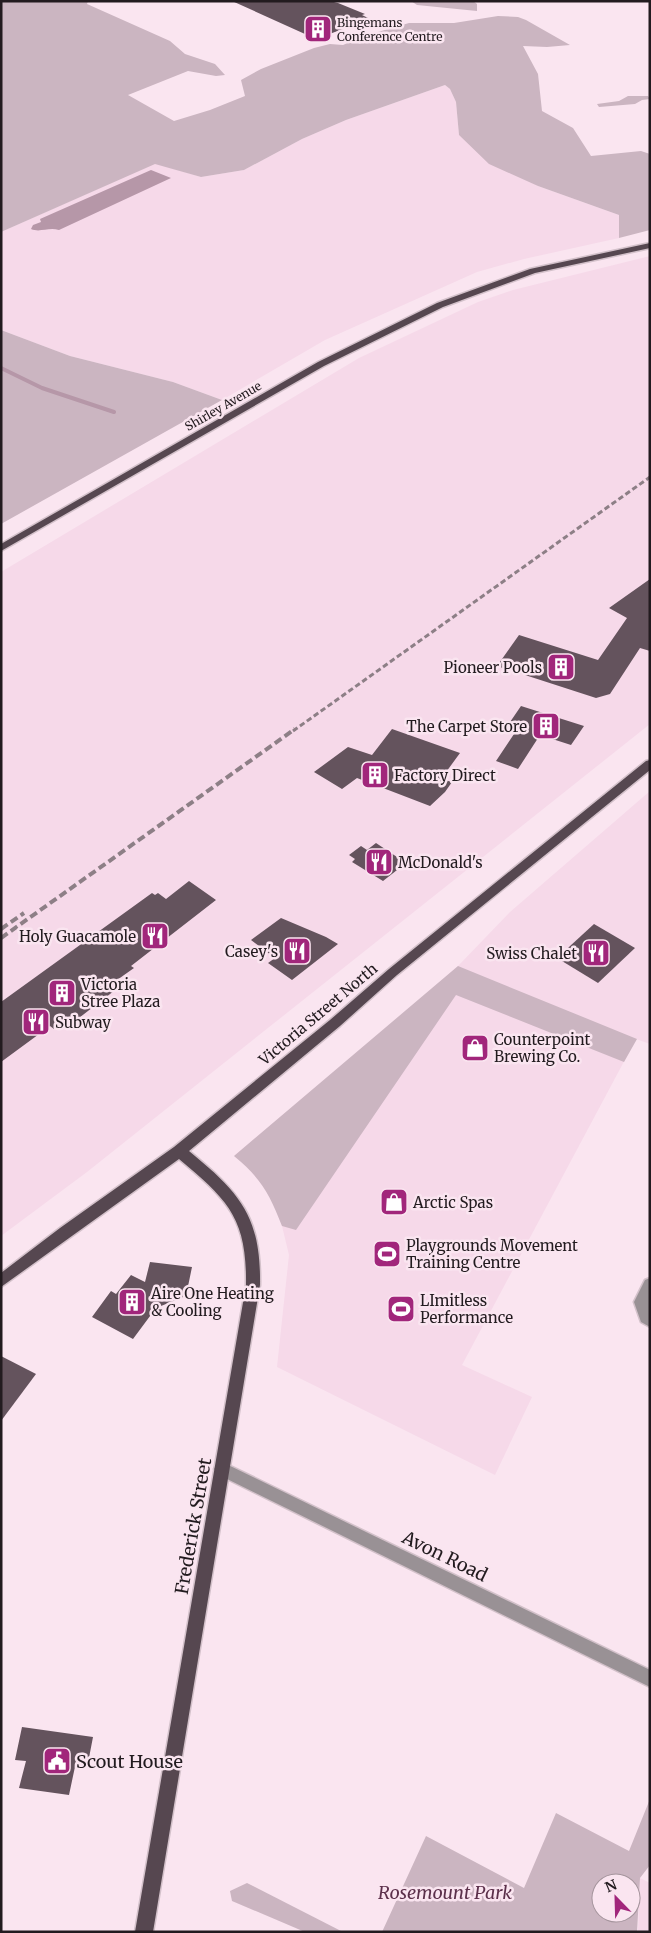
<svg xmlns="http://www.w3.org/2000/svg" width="651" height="1933" font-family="Merriweather,serif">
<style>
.built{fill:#f6d9e9}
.green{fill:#cbb5c1;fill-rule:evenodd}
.water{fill:#b697a8}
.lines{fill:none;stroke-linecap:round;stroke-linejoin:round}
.stream{stroke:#b697a8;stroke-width:4}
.building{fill:#64535d}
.minor-casing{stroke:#d3c1ca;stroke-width:3}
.major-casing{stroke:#d3c1ca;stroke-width:3}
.minor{fill:#999195;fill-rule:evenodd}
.major{fill:#564750;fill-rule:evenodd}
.rail-far1{stroke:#8d7f86;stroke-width:3;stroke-dasharray:5.5 3;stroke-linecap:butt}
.rail{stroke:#8d7f86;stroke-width:4;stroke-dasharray:8 4;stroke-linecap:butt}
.labels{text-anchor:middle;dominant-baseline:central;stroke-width:5;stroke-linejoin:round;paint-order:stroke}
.far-poi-label{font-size:12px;fill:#221b1f;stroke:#fae5f0;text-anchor:start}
.far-street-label{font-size:12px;fill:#221b1f;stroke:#fae5f0}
.poi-label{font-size:15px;fill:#221b1f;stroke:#fae5f0;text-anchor:start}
.street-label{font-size:15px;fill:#221b1f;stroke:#fae5f0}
.near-street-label{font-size:18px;fill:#221b1f;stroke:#fae5f0}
.near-poi-label{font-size:18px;fill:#221b1f;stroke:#fae5f0;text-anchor:start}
.near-park-label{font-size:18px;font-style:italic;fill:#5c304b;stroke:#fae5f0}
</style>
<rect width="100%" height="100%" fill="#fae5f0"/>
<g class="built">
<path d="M445,85L450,89L456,102L459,135L538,186L619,215V238L524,259L477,272L325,340L222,400L173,382L70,356L1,330V232L155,163L201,177L244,170L302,139L346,120Z"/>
<path d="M650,256V724L87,1172L1,1236V572L359,358L478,302L513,290Z"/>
<path d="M650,791V1044L636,1039L462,1365L532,1397L495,1475L277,1367L289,1255L282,1226L270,1195L247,1166L234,1156L429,992L458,966L510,912Z"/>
<path d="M640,1878L650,1883V1932H638Z"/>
</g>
<g class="green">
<path d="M1,1H88L87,4L170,41L185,54L215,64L225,75L216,76L188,71L128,95L174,121L210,110L245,96L241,80L261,69L314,48L330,44L343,45L364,36L409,23H454L498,16L518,17L526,20L570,45L547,47L523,46L538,74L542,111L573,128L591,156L641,151L650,154V230L619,238V215L538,186L489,164L459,135L456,102L450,89L445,85L346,120L302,139L244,170L201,177L155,164L1,232Z"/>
<path d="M411,1H473L477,4V11L417,5Z"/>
<path d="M628,96H648L650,99L642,100L635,104L599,107L597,104L619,101Z"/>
<path d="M1,330L70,356L173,382L222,400L1,524Z"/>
<path d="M458,966L637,1039L624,1062L456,995L296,1230L282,1226C270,1195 261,1178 234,1156Z"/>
<path d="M650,1799V1865L640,1878L637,1932H382L426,1836L524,1888L556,1813L629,1851ZM601,1883H631V1913H601Z"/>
<path d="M247,1883L343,1932H305L232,1901L230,1891Z"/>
</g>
<path class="water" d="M151,170L171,178L59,230C48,227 40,233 31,229L33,225L41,222L40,219Z"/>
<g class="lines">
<path class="stream" d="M1,368L42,388L114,412"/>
</g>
<g class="building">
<path d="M232,1H330L338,3L365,14L362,15L370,19L316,39Z"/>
<path d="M650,579V651L640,648L610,694L596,698L497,666L519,635L598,660L627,618L609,608Z"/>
<path d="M521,706L584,726L571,745L540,735L518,769L496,761L518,728L508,725Z"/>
<path d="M392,729L460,753L441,779L452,782L445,792L430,806L357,778L342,789L314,772L348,747L372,755Z"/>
<path d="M376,843L406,863L383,881L352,862L355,859L349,855L361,846L367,850Z"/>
<path d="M189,881L216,900L131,966L134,968L117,980L123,984L75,1021L70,1017L54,1029L50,1026L1,1062V1002L152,893L155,895L158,893L166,899Z"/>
<path d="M281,918L326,937L338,944L292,980L268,963L275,958L251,940Z"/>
<path d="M594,924L635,948L598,983L557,958Z"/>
<path d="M150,1262L192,1267L186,1296L156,1308L133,1339L92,1317L111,1291L116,1294L131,1275L145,1282Z"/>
<path d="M1,1356L36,1374L1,1421Z"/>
<path d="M22,1727L93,1737L88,1763L76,1762L69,1795L19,1788L26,1761L15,1760Z"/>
</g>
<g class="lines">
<defs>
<g id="minor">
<path d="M650,1278V1327L641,1322L634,1302L645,1280Z"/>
<path d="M222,1462L650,1670V1687L217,1474L214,1469L217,1464Z"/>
</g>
<g id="major">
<path d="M650,243V248L535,273L443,307L324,366L1,551V544L318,362L437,303L530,269Z"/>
<path d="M650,760V770L397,975L340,1026L189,1151C240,1193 261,1216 260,1285L153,1932H135L246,1285C247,1218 228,1200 179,1159L1,1287V1273L60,1228L174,1147L330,1020L389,969L646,761Z"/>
</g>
</defs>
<use href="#minor" class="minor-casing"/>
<use href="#major" class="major-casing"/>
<use href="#minor" class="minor"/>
<use href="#major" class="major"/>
<path class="rail-far1" d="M293,731L650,477"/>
<g class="rail">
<path d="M1,929L24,913"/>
<path d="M1,938L295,729"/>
</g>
</g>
<defs>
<symbol id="building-square" viewBox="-11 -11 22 22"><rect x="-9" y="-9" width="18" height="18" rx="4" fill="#a1267b" stroke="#fae5f0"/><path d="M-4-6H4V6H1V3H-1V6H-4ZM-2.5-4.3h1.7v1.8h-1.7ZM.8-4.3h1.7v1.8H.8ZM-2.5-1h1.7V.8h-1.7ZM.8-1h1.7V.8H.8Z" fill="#fff"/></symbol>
<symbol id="restaurant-square" viewBox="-11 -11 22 22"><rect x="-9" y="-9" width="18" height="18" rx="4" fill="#a1267b" stroke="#fae5f0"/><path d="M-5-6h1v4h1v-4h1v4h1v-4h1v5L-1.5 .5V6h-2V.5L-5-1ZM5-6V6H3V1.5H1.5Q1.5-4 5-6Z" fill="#fff"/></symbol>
<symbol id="shop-square" viewBox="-11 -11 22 22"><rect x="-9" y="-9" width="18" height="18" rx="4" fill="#a1267b" stroke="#fae5f0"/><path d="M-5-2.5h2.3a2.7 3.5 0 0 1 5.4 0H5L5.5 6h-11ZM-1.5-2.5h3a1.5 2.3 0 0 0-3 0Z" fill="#fff"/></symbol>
<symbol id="stadium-square" viewBox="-11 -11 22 22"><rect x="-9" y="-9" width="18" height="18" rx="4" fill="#a1267b" stroke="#fae5f0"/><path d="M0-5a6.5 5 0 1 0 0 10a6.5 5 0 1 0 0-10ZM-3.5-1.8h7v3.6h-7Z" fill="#fff"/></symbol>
<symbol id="civic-square" viewBox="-11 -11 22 22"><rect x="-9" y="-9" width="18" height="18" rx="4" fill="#a1267b" stroke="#fae5f0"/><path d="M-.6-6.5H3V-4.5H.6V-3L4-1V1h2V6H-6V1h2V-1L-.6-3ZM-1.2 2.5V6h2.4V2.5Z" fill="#fff"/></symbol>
</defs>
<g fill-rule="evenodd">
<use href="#building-square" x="302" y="13" width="32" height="32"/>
<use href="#building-square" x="545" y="651" width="32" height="32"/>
<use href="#building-square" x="530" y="710" width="32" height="32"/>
<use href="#building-square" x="359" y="759" width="32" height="32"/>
<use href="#restaurant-square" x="363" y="846" width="32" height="32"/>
<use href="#restaurant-square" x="139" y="920" width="32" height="32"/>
<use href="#restaurant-square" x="281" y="935" width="32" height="32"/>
<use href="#restaurant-square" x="580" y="937" width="32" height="32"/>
<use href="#building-square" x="46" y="977" width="32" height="32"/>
<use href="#restaurant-square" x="20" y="1006" width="32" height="32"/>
<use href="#shop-square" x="459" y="1032" width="32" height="32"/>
<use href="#shop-square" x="378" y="1186" width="32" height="32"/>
<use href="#stadium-square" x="371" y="1238" width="32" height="32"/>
<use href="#building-square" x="116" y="1286" width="32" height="32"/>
<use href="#stadium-square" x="385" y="1293" width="32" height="32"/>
<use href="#civic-square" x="41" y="1745" width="32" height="32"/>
</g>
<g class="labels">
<g class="far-poi-label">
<text x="337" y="22">Bingemans<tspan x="337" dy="14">Conference Centre</tspan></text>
</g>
<g class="far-street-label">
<text transform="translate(223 406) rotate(-30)">Shirley Avenue</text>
</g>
<g class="poi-label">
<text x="542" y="667" text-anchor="end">Pioneer Pools</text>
<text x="527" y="726" text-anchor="end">The Carpet Store</text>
<text x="394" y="775">Factory Direct</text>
<text x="398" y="862">McDonald's</text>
<text x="136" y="936" text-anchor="end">Holy Guacamole</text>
<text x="278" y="951" text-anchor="end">Casey's</text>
<text x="577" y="953" text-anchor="end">Swiss Chalet</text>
<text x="81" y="984">Victoria<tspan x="81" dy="17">Stree Plaza</tspan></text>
<text x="55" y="1022">Subway</text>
<text x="494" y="1039">Counterpoint<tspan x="494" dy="17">Brewing Co.</tspan></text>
<text x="413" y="1202">Arctic Spas</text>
<text x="406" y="1245">Playgrounds Movement<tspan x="406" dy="17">Training Centre</tspan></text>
<text x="151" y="1293">Aire One Heating<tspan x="151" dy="17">&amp; Cooling</tspan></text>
<text x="420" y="1300">LImitless<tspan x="420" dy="17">Performance</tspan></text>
</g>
<g class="street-label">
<text transform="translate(318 1014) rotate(-40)">Victoria Street North</text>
</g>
<g class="near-street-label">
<text transform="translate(193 1526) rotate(-80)">Frederick Street</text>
<text transform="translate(445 1556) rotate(26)">Avon Road</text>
</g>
<g class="near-poi-label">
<text x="76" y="1761">Scout House</text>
</g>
<g class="near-park-label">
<text x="445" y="1892">Rosemount Park</text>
</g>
</g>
<rect width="651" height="1933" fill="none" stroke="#221b1f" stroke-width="5"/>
<g transform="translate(616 1898) rotate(337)"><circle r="24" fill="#fae5f0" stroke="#a4949c"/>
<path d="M0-4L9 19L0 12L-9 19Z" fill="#a1267b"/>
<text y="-8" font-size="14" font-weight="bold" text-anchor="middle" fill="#221b1f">N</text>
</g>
</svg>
